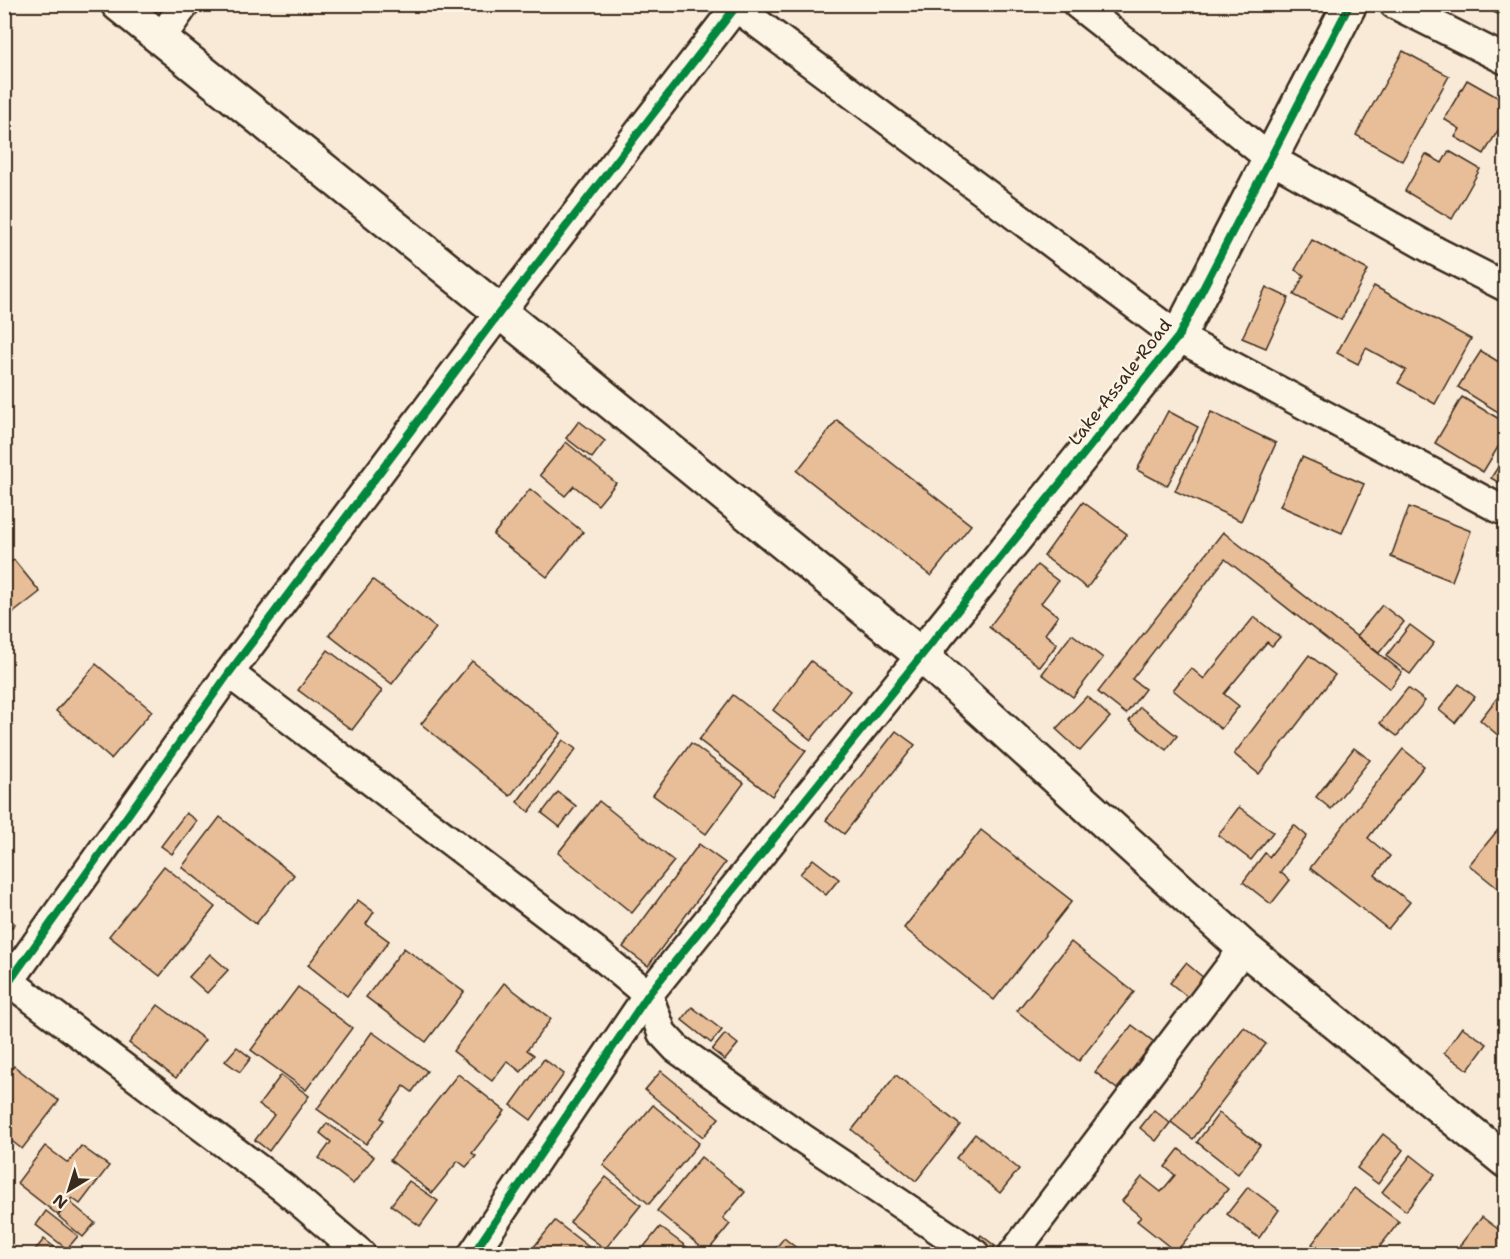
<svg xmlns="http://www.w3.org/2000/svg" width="1510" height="1259" font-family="'Shantell Sans',sans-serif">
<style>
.building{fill:#e8be98;stroke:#3b2a1e;stroke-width:1.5}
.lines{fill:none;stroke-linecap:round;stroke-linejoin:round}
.minor-casing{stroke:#3b2a1e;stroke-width:33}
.tertiary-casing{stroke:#3b2a1e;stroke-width:38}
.secondary-casing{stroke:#3b2a1e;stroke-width:38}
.minor{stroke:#fcf5e5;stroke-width:28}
.tertiary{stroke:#fcf5e5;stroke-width:33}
.secondary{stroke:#fcf5e5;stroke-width:33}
.cycleway-casing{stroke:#fcf5e5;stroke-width:11}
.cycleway{stroke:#00873e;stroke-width:8}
.labels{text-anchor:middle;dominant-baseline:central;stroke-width:4.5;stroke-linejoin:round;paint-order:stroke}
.street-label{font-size:18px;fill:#3b2a1e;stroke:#fcf5e5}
</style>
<rect width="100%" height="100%" fill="#f8ead6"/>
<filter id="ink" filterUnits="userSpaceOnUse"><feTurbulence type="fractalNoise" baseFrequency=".0167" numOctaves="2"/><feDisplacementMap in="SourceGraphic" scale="12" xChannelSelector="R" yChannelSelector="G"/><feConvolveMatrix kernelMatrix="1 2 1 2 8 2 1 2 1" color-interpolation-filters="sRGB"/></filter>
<g filter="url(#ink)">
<g class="building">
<path d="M1484,4H1506V18L1483,7Z"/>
<path d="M1403,51L1449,76L1402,161L1356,135Z"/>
<path d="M1467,80L1506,102V117L1484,154L1455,137L1460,129L1444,119Z"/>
<path d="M1449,151L1480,169L1452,219L1405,191L1426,154L1442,163Z"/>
<path d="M1312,240L1368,270L1341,320L1294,295L1304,275L1295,270Z"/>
<path d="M1374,286L1471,339L1435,404L1398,383L1406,370L1366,348L1358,364L1337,353Z"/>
<path d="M1266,287L1289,298L1266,348L1242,338Z"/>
<path d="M1481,351L1502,364L1506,358V417L1458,387Z"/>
<path d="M1462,397L1506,423V434L1483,472L1435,443Z"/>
<path d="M1168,411L1198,427L1167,486L1137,470Z"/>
<path d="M1211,412L1276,443L1241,521L1175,491Z"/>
<path d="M837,420L971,525L931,576L797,471Z"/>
<path d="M579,421L605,441L592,458L566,438Z"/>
<path d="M566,442L616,483L598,505L574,486L565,496L540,475Z"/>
<path d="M1506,454V487L1491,478Z"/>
<path d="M1302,457L1364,484L1342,533L1280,506Z"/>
<path d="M530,489L583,532L547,577L493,535Z"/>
<path d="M1083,502L1127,534L1087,588L1044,556Z"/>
<path d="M1409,507L1471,531L1452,581L1391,557Z"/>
<path d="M1223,532L1402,672L1390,689L1225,559L1132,679L1145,689L1126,714L1098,692Z"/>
<path d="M14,560L40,592L4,620V567Z"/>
<path d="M1037,565L1058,581L1041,603L1058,616L1045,634L1057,644L1040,667L989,627Z"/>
<path d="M373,580L436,628L392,684L329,635Z"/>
<path d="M1382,605L1404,622L1379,653L1357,636Z"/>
<path d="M1254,617L1280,637L1272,646L1267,642L1224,694L1239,706L1221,729L1173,690L1191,668L1204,679Z"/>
<path d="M1410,625L1434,643L1410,674L1386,656Z"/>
<path d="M1072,634L1103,658L1073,697L1042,674Z"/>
<path d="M328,650L382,691L352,730L298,690Z"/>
<path d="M1309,655L1335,675L1259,774L1234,754Z"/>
<path d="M472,661L561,733L510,796L421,724Z"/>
<path d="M811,661L850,691L811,740L773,710Z"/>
<path d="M96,664L152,711L111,759L56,711Z"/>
<path d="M1459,684L1475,697L1455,723L1439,710Z"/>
<path d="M1408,688L1425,701L1397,736L1380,723Z"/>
<path d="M1501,693L1506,697V730L1500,737L1480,720Z"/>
<path d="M733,695L806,751L772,796L699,740Z"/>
<path d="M1087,696L1110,717L1080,751L1056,729Z"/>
<path d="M1140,707L1177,736L1166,750L1129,721Z"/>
<path d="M896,731L915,745L844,834L826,820Z"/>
<path d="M563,740L576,749L529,812L517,802Z"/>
<path d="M691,743L744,783L706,834L653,795Z"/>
<path d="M1354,748L1370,760L1331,809L1316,797Z"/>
<path d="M1403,749L1424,766L1368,838L1390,856L1375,875L1410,902L1388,929L1310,868Z"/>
<path d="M558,792L576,806L560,827L542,813Z"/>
<path d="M599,801L674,861L632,913L558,853Z"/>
<path d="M1239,807L1273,832L1251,860L1218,835Z"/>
<path d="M186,813L197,821L172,854L161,846Z"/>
<path d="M220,817L294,875L256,924L182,867Z"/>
<path d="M1506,820V895L1469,865Z"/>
<path d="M1294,825L1307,836L1280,872L1290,880L1271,904L1243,882L1265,853L1269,857Z"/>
<path d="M981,830L1072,901L994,1000L904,928Z"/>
<path d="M699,844L725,863L648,966L623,947Z"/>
<path d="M813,859L839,879L826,895L800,874Z"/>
<path d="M164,866L215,907L160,976L109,936Z"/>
<path d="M358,900L374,912L366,924L389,941L347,996L308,965Z"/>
<path d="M4,913L15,924L4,935Z"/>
<path d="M1071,942L1134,992L1079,1061L1017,1011Z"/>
<path d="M404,948L464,992L426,1042L366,997Z"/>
<path d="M210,954L228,970L207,993L189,977Z"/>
<path d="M1186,963L1205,979L1189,998L1170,983Z"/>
<path d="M504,983L551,1019L527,1050L534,1055L521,1072L507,1061L492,1081L453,1051Z"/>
<path d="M298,987L352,1028L306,1090L251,1050Z"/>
<path d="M158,1005L205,1040L176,1078L129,1043Z"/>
<path d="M692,1007L722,1030L711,1043L682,1020Z"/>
<path d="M1132,1025L1154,1042L1117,1089L1095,1072Z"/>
<path d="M1244,1027L1266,1044L1193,1139L1171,1122Z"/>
<path d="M1462,1027L1487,1044L1468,1070L1444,1053Z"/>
<path d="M372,1032L427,1071L412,1092L404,1086L381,1118L384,1120L366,1144L317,1109Z"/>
<path d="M725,1034L738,1044L725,1060L712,1050Z"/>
<path d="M237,1047L251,1058L240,1072L225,1061Z"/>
<path d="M544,1059L564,1074L531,1120L511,1105Z"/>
<path d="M14,1066L59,1101L22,1149L4,1135V1078Z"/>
<path d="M661,1071L719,1118L703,1137L645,1090Z"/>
<path d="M458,1074L505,1111L472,1153L476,1156L466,1167L458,1161L432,1193L390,1160Z"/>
<path d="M281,1075L309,1096L269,1151L255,1140L274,1115L259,1105Z"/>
<path d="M896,1075L960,1125L916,1181L852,1130Z"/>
<path d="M653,1105L699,1143L649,1204L603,1165Z"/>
<path d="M1154,1110L1170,1123L1156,1141L1140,1128Z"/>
<path d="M1219,1113L1260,1145L1238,1174L1197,1142Z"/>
<path d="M327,1123L374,1157L353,1184L319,1158L331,1142L320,1133Z"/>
<path d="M975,1134L1019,1169L1000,1193L956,1158Z"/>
<path d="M1383,1134L1403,1150L1378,1184L1357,1168Z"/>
<path d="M45,1146L68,1163L81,1146L109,1166L80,1204L72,1198L58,1215L17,1183Z"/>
<path d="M1179,1149L1228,1189L1176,1252L1137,1221L1141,1217L1122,1201L1142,1177L1161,1192L1175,1175L1165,1167Z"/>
<path d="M1411,1155L1435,1174L1406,1211L1382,1192Z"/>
<path d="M701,1157L745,1192L723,1218L730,1224L707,1252L657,1211Z"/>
<path d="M606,1177L641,1205L605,1249L570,1222Z"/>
<path d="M409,1181L438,1201L420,1226L391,1205Z"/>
<path d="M1248,1187L1279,1210L1259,1238L1227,1214Z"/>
<path d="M1354,1188L1399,1222L1374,1254H1326L1312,1244Z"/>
<path d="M70,1202L95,1223L83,1237L58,1216Z"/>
<path d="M46,1211L78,1236L67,1249L36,1225Z"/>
<path d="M1482,1217L1506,1235V1254H1453Z"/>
<path d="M555,1221L598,1254H528Z"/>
<path d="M660,1227L696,1254H638Z"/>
<path d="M981,1235L995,1246L989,1254L971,1249Z"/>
<path d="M784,1238L804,1254H771Z"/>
<path d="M44,1239L63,1254H32Z"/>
</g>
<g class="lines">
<defs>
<g id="minor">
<path d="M732,4L1178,337L1500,509"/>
<path d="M1077,4L1180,85L1269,158L1437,252L1506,287"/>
<path d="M1394,4L1506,60"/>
<path d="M160,39L185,4"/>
<path d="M229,673L594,950L648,995L662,1033L676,1048L802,1138L975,1254"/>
<path d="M10,982L285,1189L361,1254"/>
<path d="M4,989L229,673L500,312L738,4"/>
<path d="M473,1254L648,995L921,655"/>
<path d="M1013,1254L1244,948"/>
</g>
<path id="tertiary" d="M921,655L1178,337L1350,4"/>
<path id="secondary" d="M118,4L500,312L921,655L1244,948L1506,1161"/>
</defs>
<use href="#minor" class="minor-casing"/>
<use href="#tertiary" class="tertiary-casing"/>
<use href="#secondary" class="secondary-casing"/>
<use href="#minor" class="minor"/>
<use href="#tertiary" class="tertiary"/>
<use href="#secondary" class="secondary"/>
<defs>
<g id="cycleway">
<path d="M4,989L229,673L500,312L738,4"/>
<path d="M473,1254L648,995L1178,337L1350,4"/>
</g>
</defs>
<use href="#cycleway" class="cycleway-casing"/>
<use href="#cycleway" class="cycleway"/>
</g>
</g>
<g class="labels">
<g class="street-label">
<text transform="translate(1120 382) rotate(-52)">Lake Assale Road</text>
</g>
</g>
<rect width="1510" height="1259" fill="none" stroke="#fcf5e5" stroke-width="24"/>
<rect x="12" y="12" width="1486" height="1235" fill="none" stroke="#3b2a1e" stroke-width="2" filter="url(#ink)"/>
<g transform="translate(69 1190) rotate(218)" stroke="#fcf5e5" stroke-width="4.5" paint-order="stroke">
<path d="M0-4.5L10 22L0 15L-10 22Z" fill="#3b2a1e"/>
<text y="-9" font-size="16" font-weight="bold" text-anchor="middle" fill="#3b2a1e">N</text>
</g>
</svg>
